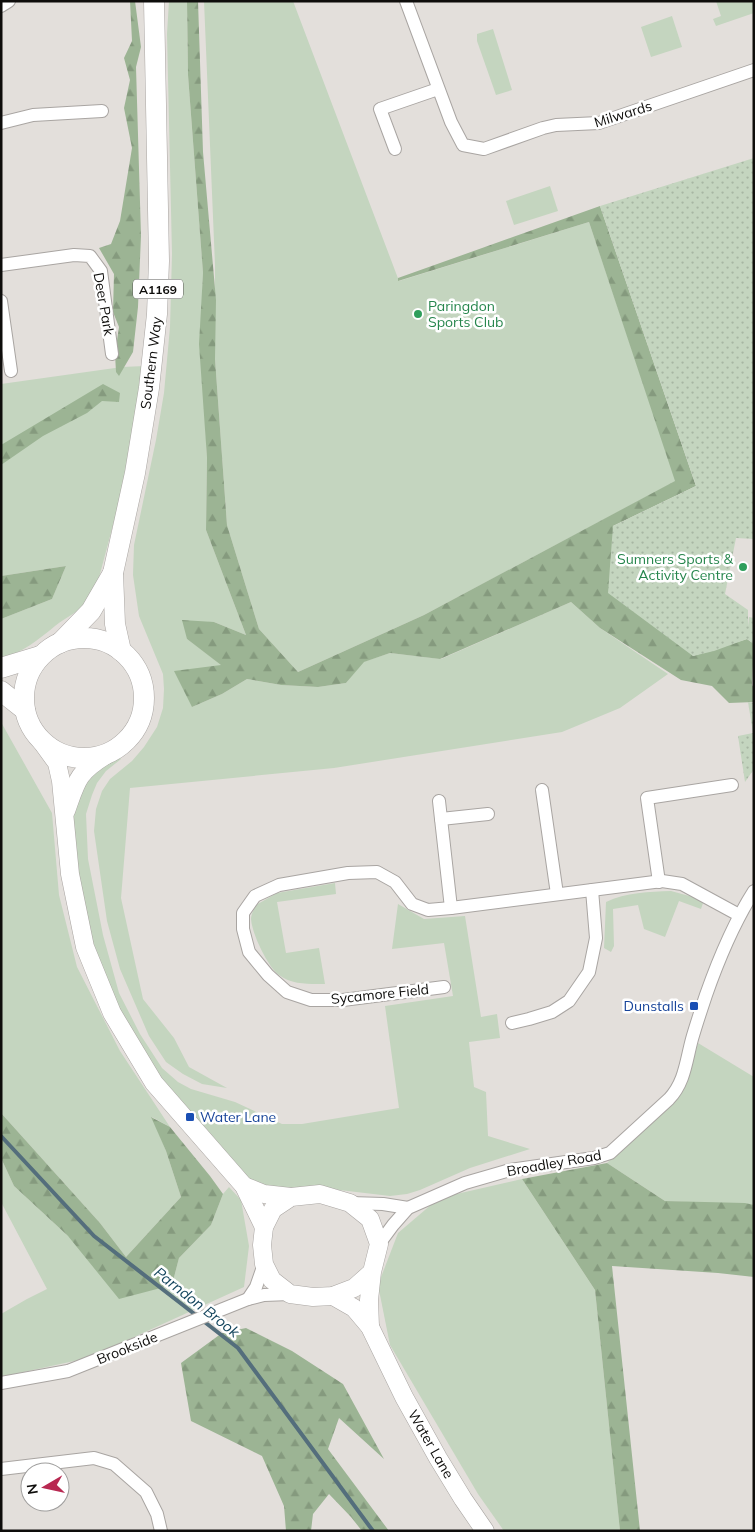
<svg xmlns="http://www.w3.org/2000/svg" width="755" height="1532" font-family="Mulish,sans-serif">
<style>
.grass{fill:#c4d5bf}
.forest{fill:url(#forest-firs)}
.park{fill:url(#park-dots)}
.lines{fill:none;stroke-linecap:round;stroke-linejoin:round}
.stream{stroke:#546e7c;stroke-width:4}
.street-casing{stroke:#a9a5a2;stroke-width:14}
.secondary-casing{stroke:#a9a5a2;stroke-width:19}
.primary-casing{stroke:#a9a5a2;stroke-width:21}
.street{stroke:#fff;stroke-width:12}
.secondary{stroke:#fff;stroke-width:18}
.primary{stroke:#fff;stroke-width:20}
.leisure-dot{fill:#2e9e5b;stroke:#fff;stroke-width:2}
.transit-dot{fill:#1a4fb4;stroke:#fff;stroke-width:2}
.labels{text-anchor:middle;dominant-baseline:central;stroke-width:5;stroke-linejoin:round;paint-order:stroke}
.shield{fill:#fff;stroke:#565654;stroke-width:1}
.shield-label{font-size:12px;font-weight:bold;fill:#0e0d0b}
.street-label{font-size:14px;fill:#0e0d0b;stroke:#fff}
.leisure-label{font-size:14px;fill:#27864d;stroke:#fff;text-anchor:start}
.transit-label{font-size:14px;fill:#164399;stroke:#fff;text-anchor:end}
.water-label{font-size:15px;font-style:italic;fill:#15465e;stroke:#fff}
</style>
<defs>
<pattern id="forest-firs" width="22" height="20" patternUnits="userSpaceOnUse" patternTransform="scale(1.25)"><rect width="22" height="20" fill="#9cb494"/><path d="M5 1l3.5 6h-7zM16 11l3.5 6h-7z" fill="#859a7e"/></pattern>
<pattern id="park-dots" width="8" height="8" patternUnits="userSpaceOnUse" patternTransform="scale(1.25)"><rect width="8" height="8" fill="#c4d5bf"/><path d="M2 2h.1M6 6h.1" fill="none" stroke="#a7b6a3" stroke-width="1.8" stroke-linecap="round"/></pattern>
</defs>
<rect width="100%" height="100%" fill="#e3dfdb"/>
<g class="grass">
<path d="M169,1H187L188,75L203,273L201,343L207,458L206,530L246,635L214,622L187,639L222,665L192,707L222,694L247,679L281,685L318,687L346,683L363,662L390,653L441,659L571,602L600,628L668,674L620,708L562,732L334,768L130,788L121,898L143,999L174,1038L189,1067L227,1088L202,1084L183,1074L166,1062L149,1036L120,969L107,921L94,831L96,809L102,791L110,779L132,761L144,747L157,727L163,708L164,689L163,674L139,616L133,575L134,545L156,440L164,393L170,327L172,254L167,34Z"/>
<path d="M204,1H293L399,281L589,222L676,481L424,615L298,672L259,629L227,525L215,359V265Z"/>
<path d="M716,1H754V13L716,26L713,19L721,16Z"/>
<path d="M672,16L682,47L651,57L641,27Z"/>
<path d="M493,29L512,90L496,95L477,41V34Z"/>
<path d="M550,186L558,211L514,225L506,201Z"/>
<path d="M145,366L123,488L97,585C95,590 92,595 89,599C81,611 66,617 55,626C38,640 23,652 1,659V619L52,599L66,566L1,576V384L122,367Z"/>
<path d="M1,722L52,813L59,895L77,967L120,1051L170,1127L152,1117L166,1151L181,1197L126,1257L100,1223L1,1113Z"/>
<path d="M116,752L121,759L106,771L97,783L92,795L86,814L88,859L103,935L119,993L140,1034L162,1068L178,1082L191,1089L235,1102L282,1124H302L399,1108L385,1006L453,996L444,943L392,949L398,904L424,919L465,916L481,1017L497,1014L500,1038L469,1042L474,1087L486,1092L488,1136L530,1149L470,1168L420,1190L407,1194L390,1196L306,1186L285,1190L252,1184L157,1078L99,971L75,874L71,812L76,796L101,764Z"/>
<path d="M335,883L336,894L277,902L286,953L319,948L325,984C310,984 292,985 279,975C268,967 252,934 251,919C251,915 254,909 256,905L277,893Z"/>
<path d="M671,891L704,900L701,909L679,901L665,937L644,929L638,905L613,909L614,946L611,952L604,948L606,902C626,892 649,892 671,891Z"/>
<path d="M698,1043L754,1077V1205L665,1201L607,1163L679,1093L687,1082Z"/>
<path d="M1,1158L14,1186L68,1236L172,1285L179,1258L211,1225L223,1194L229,1187L241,1200L249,1246L244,1287L88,1358L10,1375L1,1376V1314L27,1299L47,1289L1,1202Z"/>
<path d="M522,1179L595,1290L620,1531H504L478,1494L390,1345L378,1285L398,1233L439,1198Z"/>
</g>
<g class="forest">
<path d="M130,1H135L141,47L136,67L141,236L138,307L133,352L119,376L116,372L115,354L119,327L113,312L114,274L99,248L111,244L120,221L132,148L124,108L130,80L124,58L132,41Z"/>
<path d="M187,1H198L203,152L216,300L215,359L227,525L259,629L298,672L424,615L675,481L589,222L398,281V278L600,206L696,486L613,526L693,656L747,639L754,644L752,685L754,688V702L729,703L712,686L681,680L600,628L571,602L440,659L390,653L364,662L346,683L318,687L281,685L247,679L222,694L192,707L174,671L221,665L187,639L182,620L214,622L246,635L206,530L207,458L199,344L203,273L188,75Z"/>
<path d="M103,384L120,393L119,402L102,401L87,413L43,436L1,465V445Z"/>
<path d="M66,566L52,599L1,619V576Z"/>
<path d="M1,1113L100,1223L126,1257L181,1197L166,1151L151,1117L170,1127L210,1176L223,1194L211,1225L179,1258L172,1285L119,1299L68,1236L14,1186L1,1158Z"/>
<path d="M607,1163L665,1201L745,1203L754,1205V1277L718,1273L612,1266L640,1531H620L595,1290L522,1179Z"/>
<path d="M246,1328L292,1351L343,1384L384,1459L339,1418L328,1449L389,1531H362L351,1517L329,1494L313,1514L311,1531H286L284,1506L262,1456L191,1421L181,1363L222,1333Z"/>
</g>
<g class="park">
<path d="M754,158V539L736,538L725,594L748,610V626L749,617L754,618V644L747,639L714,651L693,656L608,593L613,526L696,486L600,206Z"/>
<path d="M748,702L754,703V769L745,782L738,736L753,733Z"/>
</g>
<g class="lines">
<g class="stream">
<path d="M1,1136L94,1236L197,1316"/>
<path d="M202,1320L238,1348L373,1531"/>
</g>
<defs>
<g id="street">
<path d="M406,1L451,122L463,145L484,149L543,128L556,125L599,123L754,70"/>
<path d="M1,6L9,1"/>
<path d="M1,123L33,115L102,111"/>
<path d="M395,149L380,109L438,89"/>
<path d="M1,265L74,255L90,256L101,271L112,354"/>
<path d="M1,301L11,371"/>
<path d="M542,790L557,894"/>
<path d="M439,801L451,908L662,881L682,884L739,915"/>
<path d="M441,819L488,814"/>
<path d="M659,882L647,798L732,785"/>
<path d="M444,987L343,1000H311L287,992L268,975L249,952L243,929V913L255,896L279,885L348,873L377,872L395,882L412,904L428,910L451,908"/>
<path d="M512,1023L529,1019L552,1012L569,1001L589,972L596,938L592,890"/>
<path d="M350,1203L383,1204L408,1208"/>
<path d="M379,1244L393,1225L408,1208L465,1183L510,1170L594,1158L610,1153L669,1099C685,1082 686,1061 692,1039C696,1025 701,1010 706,995C719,958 733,924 754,891"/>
<path d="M248,1299L256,1287L264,1264"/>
<path d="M1,1383L68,1371L248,1299L264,1295L290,1294"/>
<path d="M1,1469L94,1458L114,1464L146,1492L157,1514L161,1531"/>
</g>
<g id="secondary">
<path d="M41,741L57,763L61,781L70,874L85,947L112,1013L154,1083L244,1186L264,1227"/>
<path d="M66,811C77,780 77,773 106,755"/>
<path d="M244,1186L264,1194L291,1197"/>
<path d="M333,1296L354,1308L370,1327L404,1397L438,1458L463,1499L485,1531"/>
<path d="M370,1327L369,1300L372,1272L379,1244L370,1219L350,1203L320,1194L291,1197L273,1209L264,1227L262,1245L264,1264L272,1280L290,1294L313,1297L333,1296L354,1288L372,1272"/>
</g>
<g id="primary">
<circle cx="84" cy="698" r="60"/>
<path d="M60,643L91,611L113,573"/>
<path d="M121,651L115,624L113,573L135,473L149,388L157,314L159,261L154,1"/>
<path d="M1,668L40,656"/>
<path d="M1,691L25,710"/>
</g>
</defs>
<use href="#street" class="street-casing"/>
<use href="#secondary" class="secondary-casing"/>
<use href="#primary" class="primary-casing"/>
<use href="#street" class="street"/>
<use href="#secondary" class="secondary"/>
<use href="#primary" class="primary"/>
</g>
<g class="leisure-dot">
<circle cx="418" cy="314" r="5"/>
<circle cx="743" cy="567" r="5"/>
</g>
<g class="transit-dot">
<rect x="689" y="1001" width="10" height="10" rx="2.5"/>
<rect x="185" y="1112" width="10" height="10" rx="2.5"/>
</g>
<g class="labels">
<rect class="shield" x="133" y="279.5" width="50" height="19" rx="4"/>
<g class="shield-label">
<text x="158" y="289">A1169</text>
</g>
<g class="street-label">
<text transform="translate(623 114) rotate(-17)">Milwards</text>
<text transform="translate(104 304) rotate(80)">Deer Park</text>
<text transform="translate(151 363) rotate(-83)">Southern Way</text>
<text transform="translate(380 994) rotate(-6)">Sycamore Field</text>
<text transform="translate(554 1163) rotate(-10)">Broadley Road</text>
<text transform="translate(127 1348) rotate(-22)">Brookside</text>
<text transform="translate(431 1444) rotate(60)">Water Lane</text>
</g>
<g class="leisure-label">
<text x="428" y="306">Paringdon<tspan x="428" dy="16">Sports Club</tspan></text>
<text x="733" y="559" text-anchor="end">Sumners Sports &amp;<tspan x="733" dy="16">Activity Centre</tspan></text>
</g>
<g class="transit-label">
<text x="684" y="1006">Dunstalls</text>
<text x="200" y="1117" text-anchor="start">Water Lane</text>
</g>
<g class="water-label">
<text transform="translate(197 1302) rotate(38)">Parndon Brook</text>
</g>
</g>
<rect width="755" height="1532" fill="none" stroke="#0e0d0b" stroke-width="5"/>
<g transform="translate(45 1487) rotate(261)"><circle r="24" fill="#ffffff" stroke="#9f9e9d"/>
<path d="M0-4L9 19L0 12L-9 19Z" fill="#b82851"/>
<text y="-8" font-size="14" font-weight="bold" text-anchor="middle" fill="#0e0d0b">N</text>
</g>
</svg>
